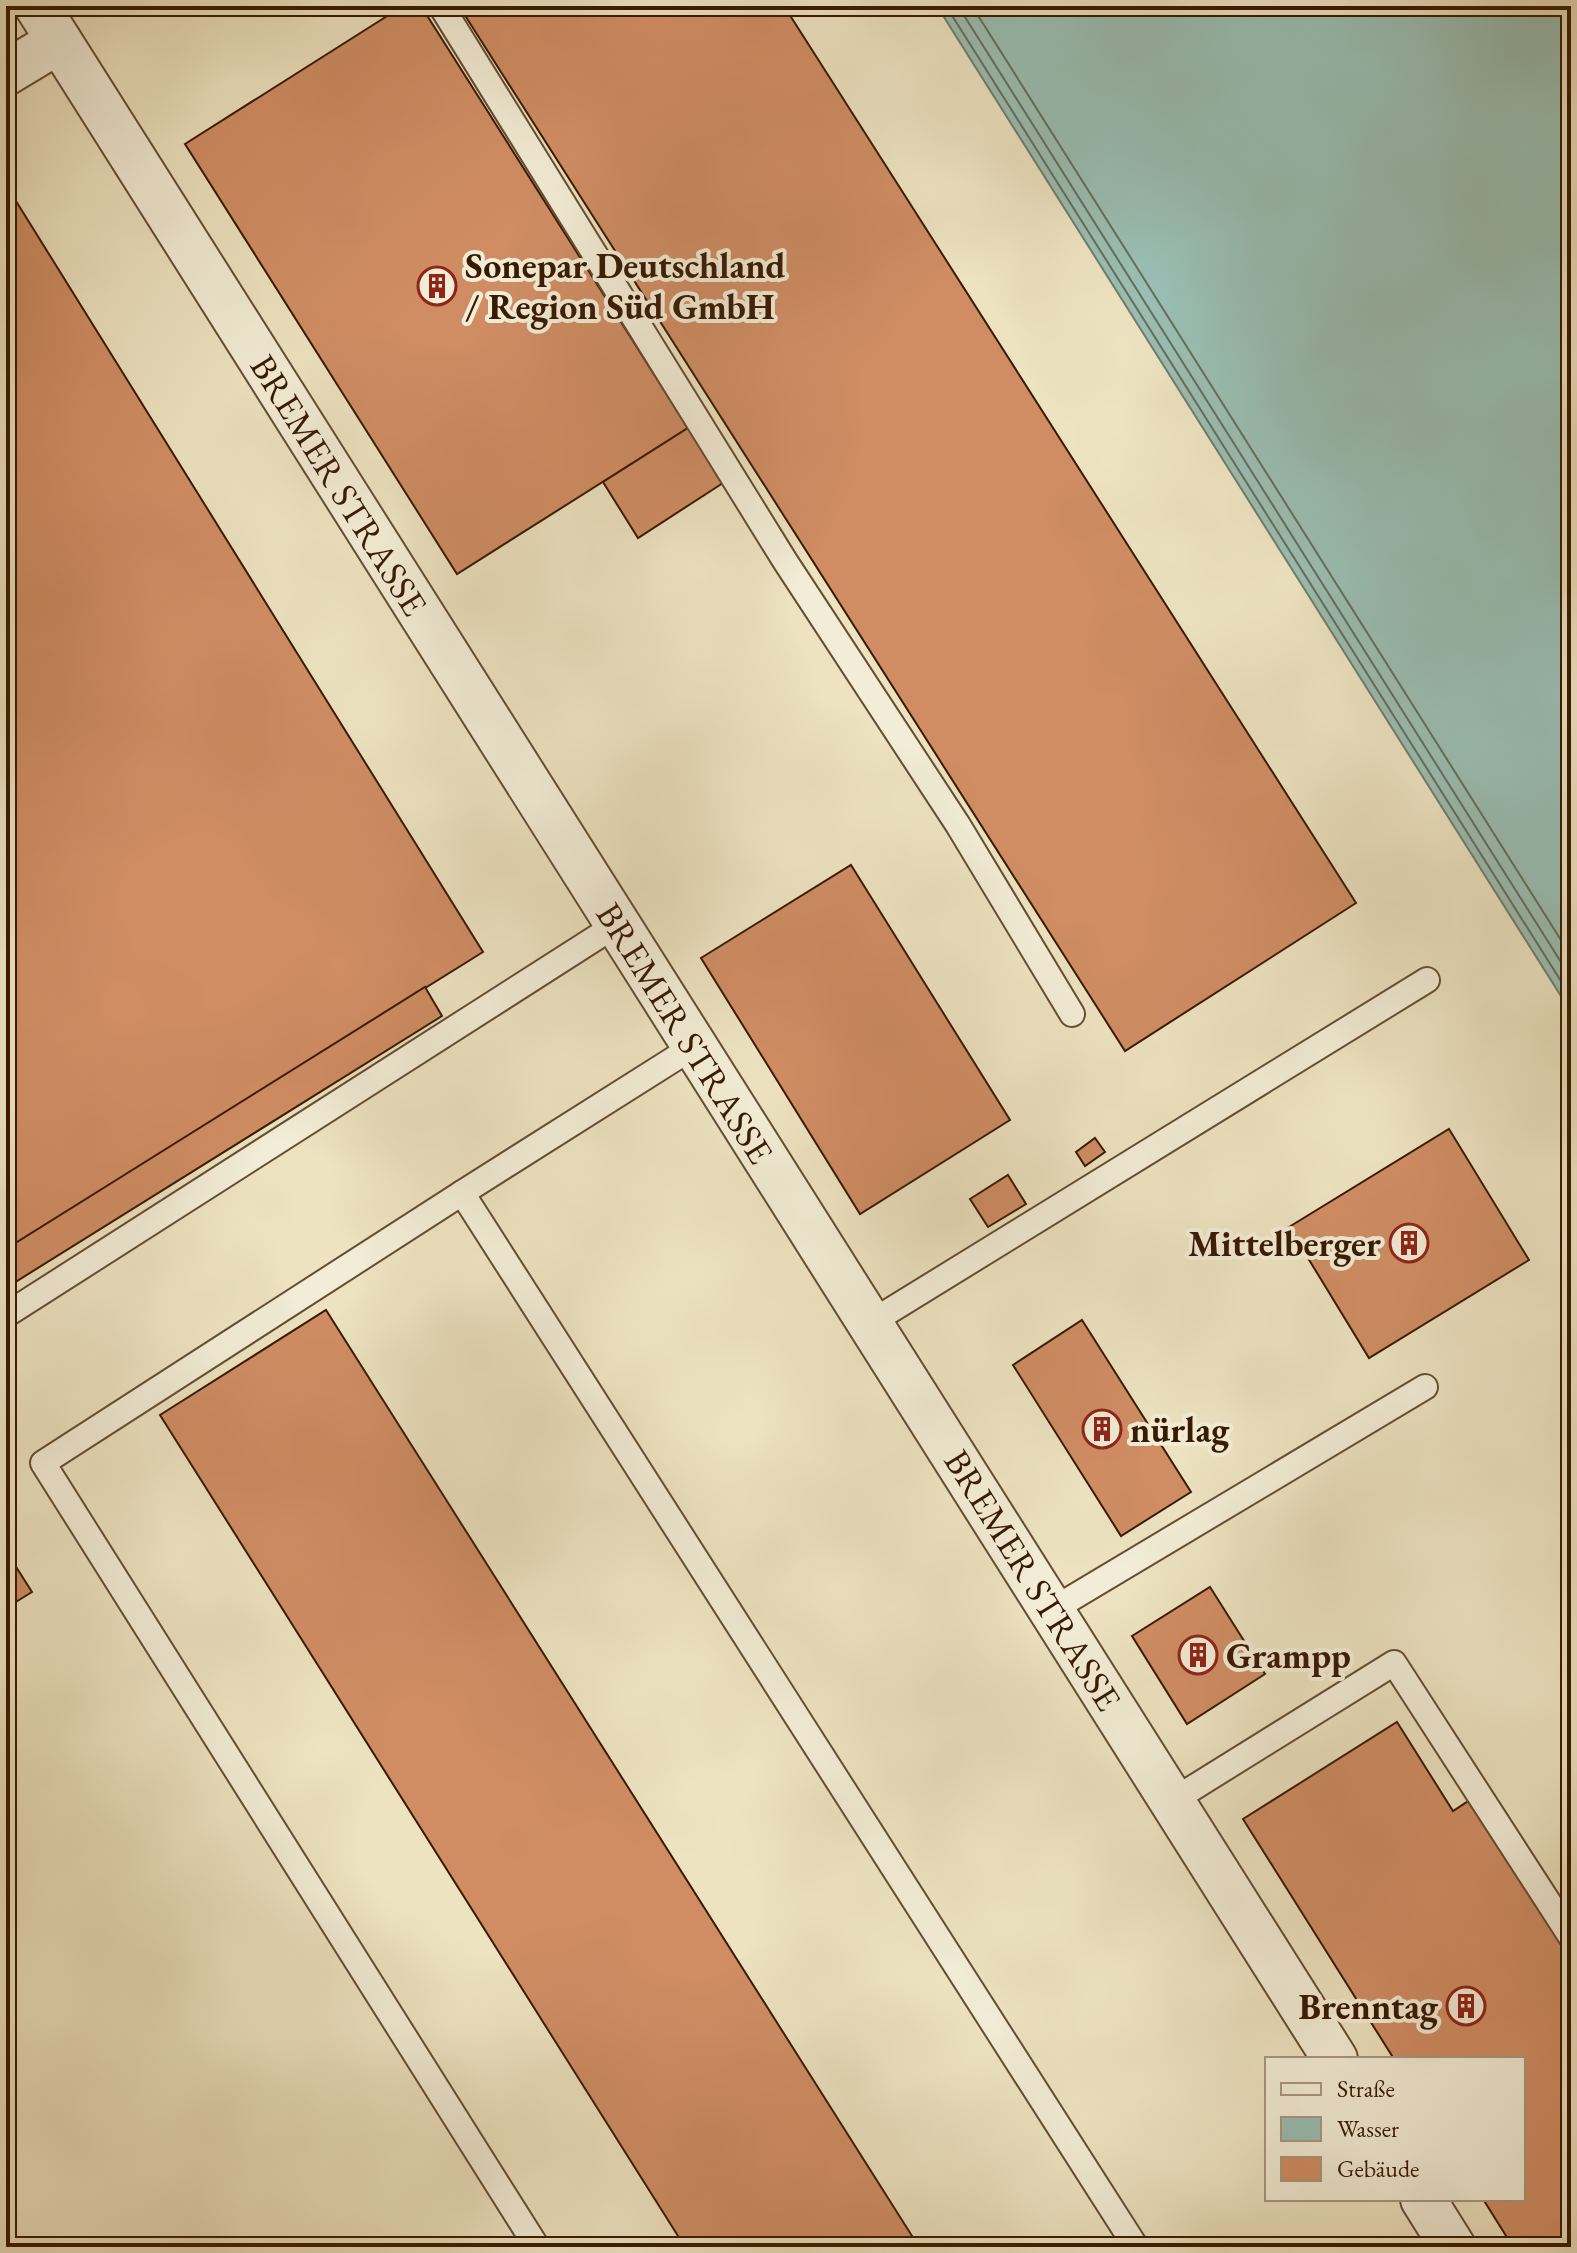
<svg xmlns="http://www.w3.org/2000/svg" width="1577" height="2253" font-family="'EB Garamond',serif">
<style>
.water{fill:#99beb3;stroke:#727c6c;stroke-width:2}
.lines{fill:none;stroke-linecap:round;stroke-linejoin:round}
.shore{stroke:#686c5a;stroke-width:2}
.building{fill:#d08d64;stroke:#381902;stroke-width:2}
.service-casing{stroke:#654c32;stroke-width:28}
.minor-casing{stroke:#654c32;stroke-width:48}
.service{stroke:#f3edd7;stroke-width:24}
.minor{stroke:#f3edd7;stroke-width:44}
.labels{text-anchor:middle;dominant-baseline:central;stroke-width:8;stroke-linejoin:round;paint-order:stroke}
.poi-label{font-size:36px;font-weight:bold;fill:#381902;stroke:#f3edd7;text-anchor:start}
.street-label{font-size:36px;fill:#381902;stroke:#f3edd7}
</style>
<rect width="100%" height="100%" fill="#ede3c1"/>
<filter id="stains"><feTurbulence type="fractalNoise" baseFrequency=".0025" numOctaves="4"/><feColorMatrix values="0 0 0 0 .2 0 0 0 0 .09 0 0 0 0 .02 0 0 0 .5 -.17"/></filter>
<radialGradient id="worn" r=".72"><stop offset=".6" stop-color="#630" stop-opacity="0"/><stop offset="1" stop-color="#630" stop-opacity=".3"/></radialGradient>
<path class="water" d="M937,6H1571V1012Z"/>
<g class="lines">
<g class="shore">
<path d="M946,6L1571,997"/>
<path d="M958,6L1571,978"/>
<path d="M972,6L1571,956"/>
</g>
</g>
<g class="building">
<path d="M403,6H421L688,428L457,574L185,144Z"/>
<path d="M459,6H784L1356,903L1125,1051Z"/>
<path d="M6,185L483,952L6,1249Z"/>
<path d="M688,428L723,483L638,538L603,482Z"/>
<path d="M851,865L1010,1120L860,1214L701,958Z"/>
<path d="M425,987L442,1016L9,1286L6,1281V1249Z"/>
<path d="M1449,1129L1529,1260L1369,1358L1289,1227Z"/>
<path d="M1095,1138L1105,1152L1085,1166L1076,1152Z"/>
<path d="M1008,1175L1026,1204L988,1227L970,1199Z"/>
<path d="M326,1310L919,2247H685L160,1415Z"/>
<path d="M1082,1320L1191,1492L1121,1536L1013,1365Z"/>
<path d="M6,1551L32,1592L6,1608Z"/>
<path d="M1210,1587L1265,1674L1187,1724L1132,1636Z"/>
<path d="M1397,1722L1453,1811L1473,1798L1571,1953V2246L1569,2247H1513L1483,2199H1523V2059H1394L1243,1819Z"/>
</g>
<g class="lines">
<defs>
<g id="service">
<path d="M441,6L785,561L958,825L1072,1014"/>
<path d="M462,1193L1136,2247"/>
<path d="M6,1315L616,925"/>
<path d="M870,1323L1427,980"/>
<path d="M1052,1610L1425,1387"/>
<path d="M1172,1801L1394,1663L1571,1937"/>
<path d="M537,2247L43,1463L462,1193L693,1047"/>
</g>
<g id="minor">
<path d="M37,6L1335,2059"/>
<path d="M6,73L59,41"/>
<path d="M1423,2199L1453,2247"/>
</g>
</defs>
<use href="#service" class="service-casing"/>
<use href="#minor" class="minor-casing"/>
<use href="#service" class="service"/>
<use href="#minor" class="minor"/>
</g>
<defs>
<symbol id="building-ring" viewBox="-11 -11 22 22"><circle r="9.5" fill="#f3edd7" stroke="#8f2418" stroke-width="1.5"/><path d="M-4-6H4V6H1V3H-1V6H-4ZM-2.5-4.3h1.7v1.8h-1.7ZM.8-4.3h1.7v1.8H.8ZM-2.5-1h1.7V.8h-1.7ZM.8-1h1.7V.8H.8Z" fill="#8f2418"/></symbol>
</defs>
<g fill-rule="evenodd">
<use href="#building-ring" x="415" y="264" width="44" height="44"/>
<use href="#building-ring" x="1387" y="1221" width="44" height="44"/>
<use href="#building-ring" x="1080" y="1407" width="44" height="44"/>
<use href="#building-ring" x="1176" y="1633" width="44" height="44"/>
<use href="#building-ring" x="1444" y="1984" width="44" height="44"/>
</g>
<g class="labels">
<g class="poi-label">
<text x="465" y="265">Sonepar Deutschland<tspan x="465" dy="41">/ Region Süd GmbH</tspan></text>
<text x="1381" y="1243" text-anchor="end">Mittelberger</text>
<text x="1130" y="1429">nürlag</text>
<text x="1226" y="1655">Grampp</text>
<text x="1438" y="2006" text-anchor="end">Brenntag</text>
</g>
<g class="street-label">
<text transform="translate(339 485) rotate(58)">BREMER STRASSE</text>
<text transform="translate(685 1033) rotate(58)">BREMER STRASSE</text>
<text transform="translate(1033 1580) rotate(58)">BREMER STRASSE</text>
</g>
</g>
<rect width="1577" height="2253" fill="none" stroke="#ede3c1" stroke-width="32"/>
<rect x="8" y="8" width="1561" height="2237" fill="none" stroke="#381902" stroke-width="4"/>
<rect x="16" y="16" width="1545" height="2221" fill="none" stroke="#381902" stroke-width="2"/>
<rect x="1265" y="2057" width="260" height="144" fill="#f3edd7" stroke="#a89882" stroke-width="2"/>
<rect x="1281" y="2083" width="40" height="12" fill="#f3edd7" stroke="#a89882" stroke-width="2"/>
<text x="1337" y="2097" font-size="24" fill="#381902">Straße</text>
<rect x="1281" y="2117" width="40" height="24" fill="#99beb3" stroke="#a89882" stroke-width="2"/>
<text x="1337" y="2137" font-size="24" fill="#381902">Wasser</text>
<rect x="1281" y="2157" width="40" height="24" fill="#d08d64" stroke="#a89882" stroke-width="2"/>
<text x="1337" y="2177" font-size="24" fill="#381902">Gebäude</text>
<rect width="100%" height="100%" filter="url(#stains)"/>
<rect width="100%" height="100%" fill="url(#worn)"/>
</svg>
